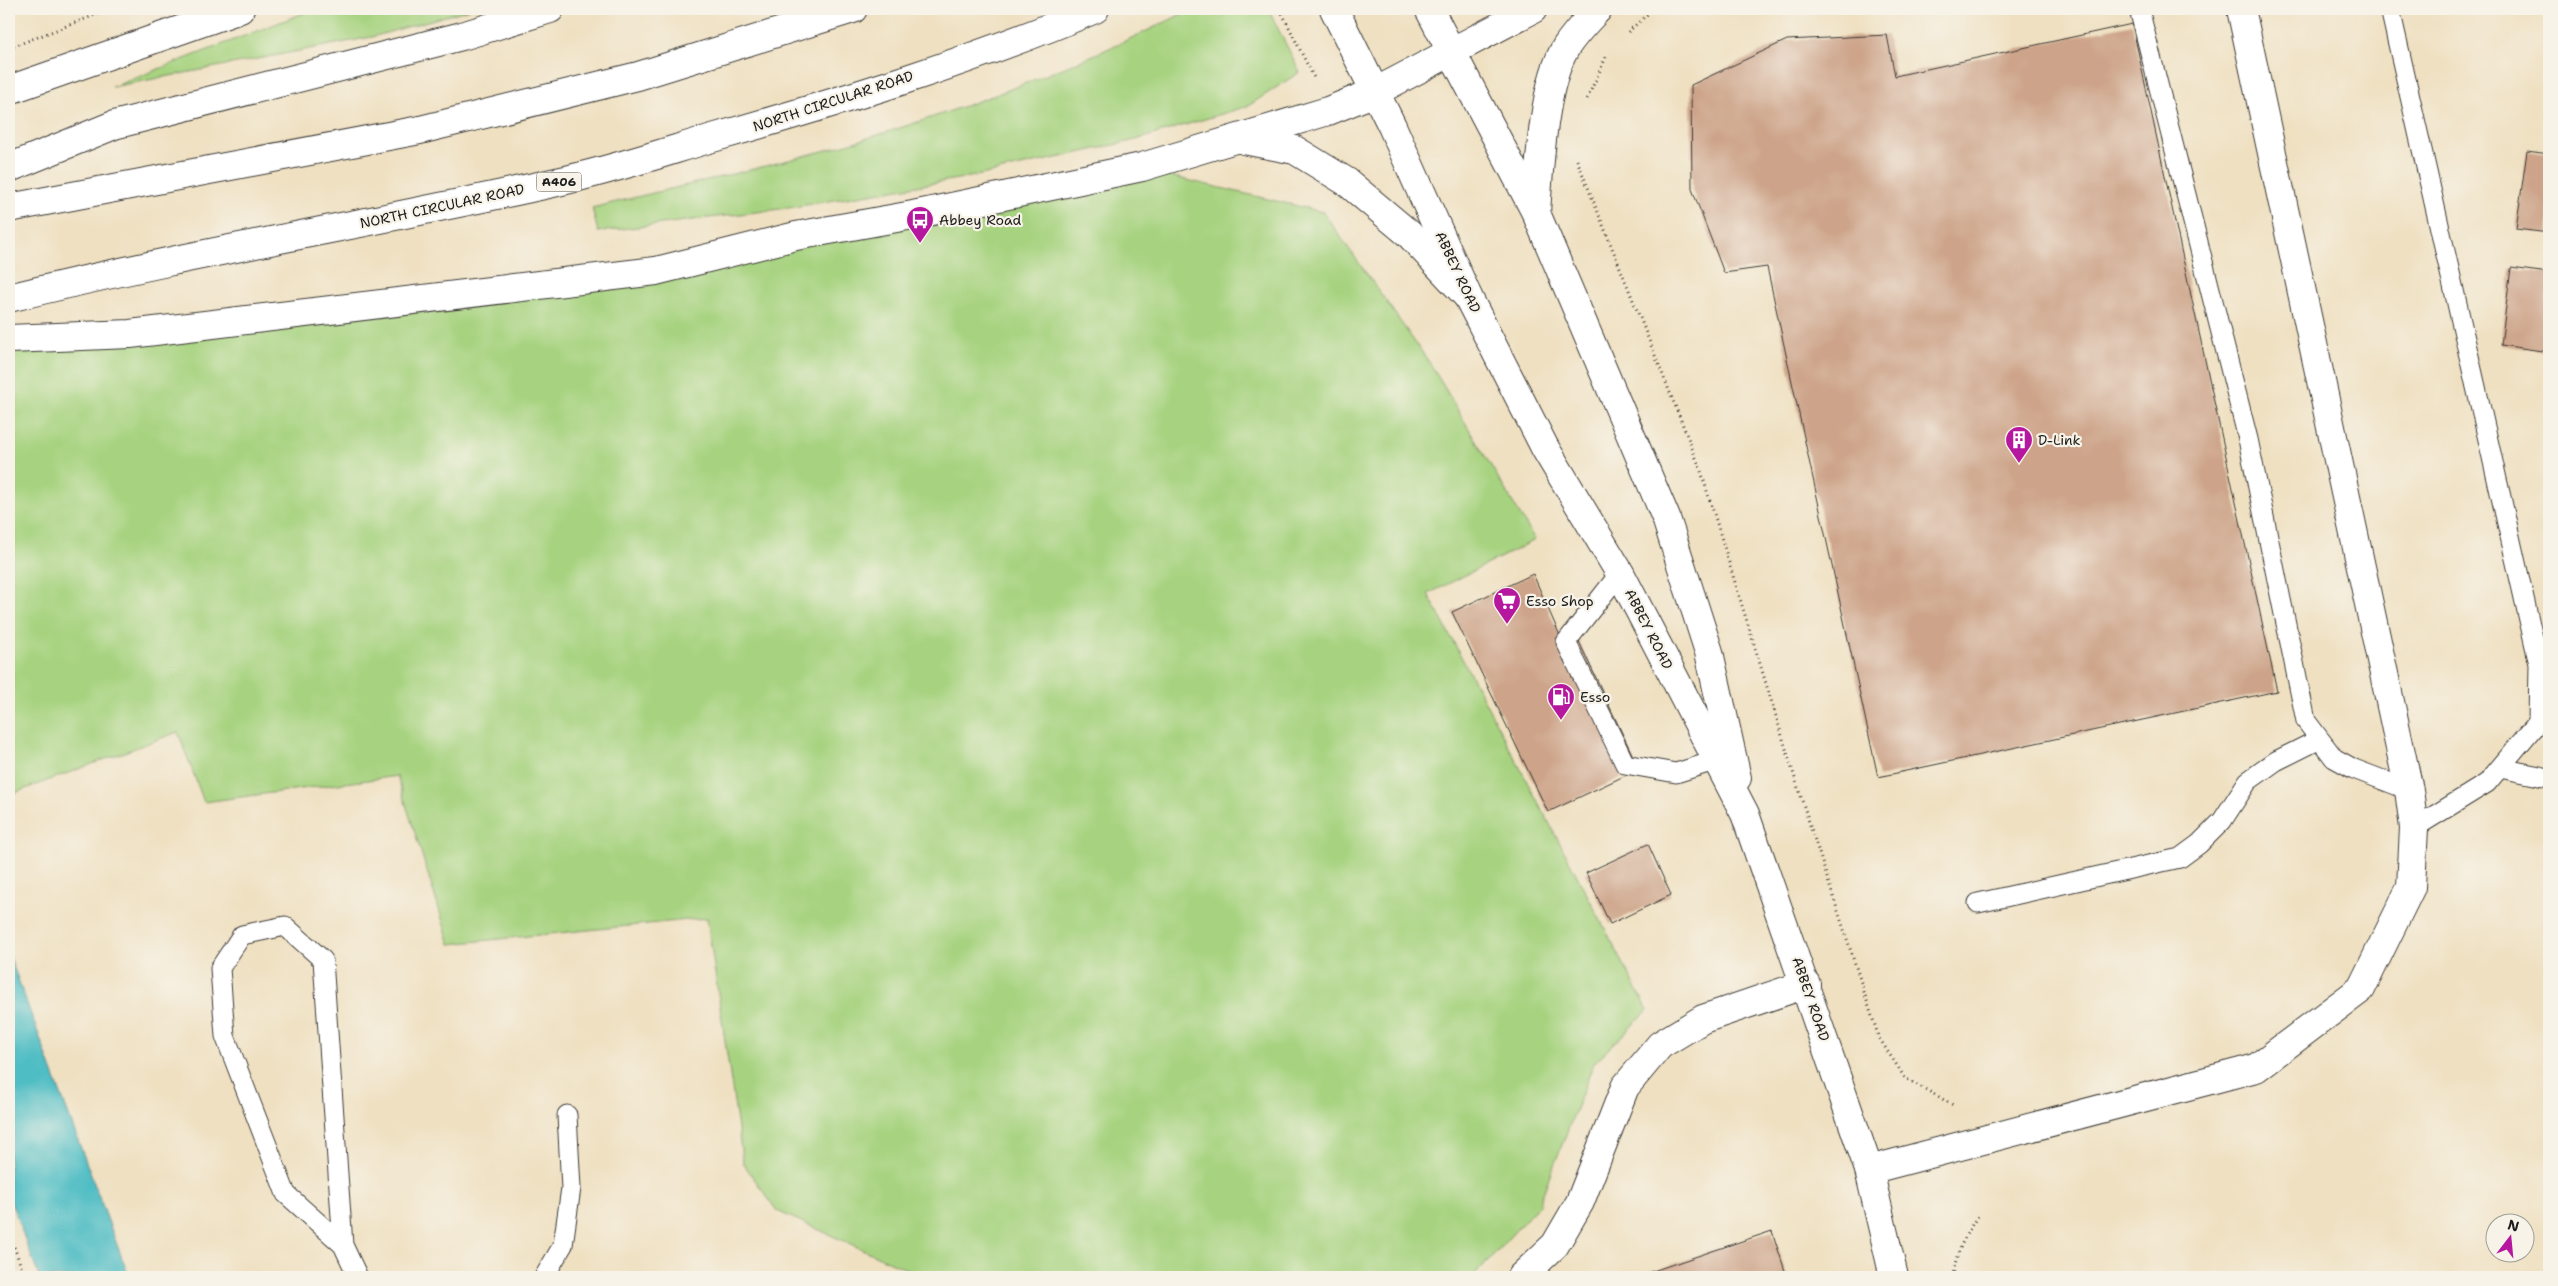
<svg xmlns="http://www.w3.org/2000/svg" width="2558" height="1286" font-family="'Shantell Sans',sans-serif">
<style>
.green{fill:#a7d380;stroke:#62784e}
.water{fill:#4fbdc4;stroke:#366c70}
.building{fill:#cda48a}
.lines{fill:none;stroke-linecap:round;stroke-linejoin:round}
.lane-casing{stroke:#3c3935;stroke-width:21}
.street-casing{stroke:#3c3935;stroke-width:30}
.secondary-casing{stroke:#3c3935;stroke-width:30}
.highway-casing{stroke:#3c3935;stroke-width:30}
.path{stroke:#3c3935;stroke-width:3;stroke-dasharray:1 4;stroke-linecap:butt}
.lane{stroke:#fff;stroke-width:19}
.street{stroke:#fff;stroke-width:28}
.secondary{stroke:#fff;stroke-width:28}
.highway{stroke:#fff;stroke-width:28}
.labels{text-anchor:middle;dominant-baseline:central;stroke-width:4.5;stroke-linejoin:round;paint-order:stroke}
.shield{fill:#f7f3e8;stroke:#5e5c59;stroke-width:1}
.shield-label{font-size:12px;font-weight:bold;fill:#1c1c1c}
.street-label{font-size:14px;fill:#1c1c1c;stroke:#f7f3e8}
.poi-label{font-size:14px;fill:#1c1c1c;stroke:#f7f3e8;text-anchor:start}
</style>
<rect width="100%" height="100%" fill="#f7f3e8"/>
<filter id="ink" filterUnits="userSpaceOnUse"><feTurbulence type="fractalNoise" baseFrequency=".02" numOctaves="2"/><feDisplacementMap in="SourceGraphic" scale="10" xChannelSelector="R" yChannelSelector="G"/><feConvolveMatrix kernelMatrix="1 2 1 2 8 2 1 2 1" color-interpolation-filters="sRGB"/></filter>
<filter id="wash" filterUnits="userSpaceOnUse"><feTurbulence type="fractalNoise" baseFrequency=".0096" numOctaves="4" result="noise"/><feDisplacementMap in="SourceGraphic" scale="20" xChannelSelector="R" yChannelSelector="G"/><feGaussianBlur stdDeviation="1.12" result="paint"/><feColorMatrix in="noise" values="0 0 0 0 0 0 0 0 0 0 0 0 0 0 0 0 0 1.4 0 .05"/><feComposite in="paint" operator="in"/></filter>
<g filter="url(#wash)">
<rect width="100%" height="100%" fill="#efe0c1"/>
<g class="green">
<path d="M314,9H470L372,37L112,87Z"/>
<path d="M1192,9H1268L1300,72L1248,106L1136,140L981,175L788,208L598,232L592,208C671,188 751,171 830,149C954,114 1076,67 1192,9Z"/>
<path d="M1144,170L1323,212L1431,365L1535,540L1428,594L1648,1010L1594,1063L1538,1206L1474,1276L924,1277L777,1211L743,1163L707,918L450,944L397,776L204,802L178,732L9,795V339L528,286Z"/>
</g>
<path class="water" d="M9,955L129,1277H39L9,1197Z"/>
<g id="blocks">
<g class="building">
<path d="M2132,24L2277,691L1878,777L1767,267L1724,273L1692,189L1691,85L1787,40L1887,35L1895,76Z"/>
<path d="M2527,151L2549,154V233L2516,229Z"/>
<path d="M2511,268L2549,273V352L2501,345Z"/>
<path d="M1533,574L1561,638L1574,631L1639,769L1548,812L1452,612Z"/>
<path d="M1648,844L1671,895L1610,924L1586,873Z"/>
<path d="M1772,1231L1787,1277H1635Z"/>
</g>
</g>
</g>
<g filter="url(#ink)">
<use href="#blocks" fill-opacity="0" stroke="#3c3935" stroke-width="1"/>
<g class="lines">
<defs>
<g id="lane">
<path d="M2139,9L2248,439L2306,721L2334,758L2354,769L2409,790"/>
<path d="M2390,9L2539,664L2538,722L2487,783L2414,828"/>
<path d="M1620,573L1566,642L1625,764L1676,773L1727,757"/>
<path d="M2500,768L2549,778"/>
<path d="M1978,903L2180,858L2199,844L2222,821L2248,781L2276,761L2318,740"/>
<path d="M343,1245L286,1194L225,1036L220,968L242,935L285,926L323,960L343,1245L358,1277"/>
<path d="M544,1277L563,1245L571,1188L567,1115"/>
</g>
<g id="street">
<path d="M9,90L240,9"/>
<path d="M1869,1170L2256,1068L2361,989L2411,887L2414,828L2409,790L2241,9"/>
<path d="M1521,1277L1555,1245L1580,1202L1625,1087L1660,1045L1703,1019L1806,984"/>
</g>
<g id="secondary">
<path d="M1334,9L1392,126L1468,297L1545,448L1620,573L1745,814L1869,1170L1894,1277"/>
<path d="M1429,9L1536,213L1666,518L1709,652L1737,778"/>
</g>
<g id="highway">
<path d="M1244,140L1295,150L1347,182L1409,234L1468,297"/>
<path d="M9,168L114,125L462,36L550,9"/>
<path d="M9,208L420,130L638,76L853,9"/>
<path d="M1536,213C1539,169 1543,84 1566,47C1575,33 1587,21 1598,9"/>
<path d="M9,298C190,253 375,223 557,182C608,171 659,154 709,139C839,102 970,62 1095,9"/>
<path d="M9,339L130,334L656,271L796,236L913,215L1142,167L1328,111L1375,92L1533,9"/>
</g>
</defs>
<use href="#lane" class="lane-casing"/>
<use href="#street" class="street-casing"/>
<use href="#secondary" class="secondary-casing"/>
<use href="#highway" class="highway-casing"/>
<g class="path">
<path d="M94,9L96,14"/>
<path d="M1280,9L1314,78"/>
<path d="M1628,32L1653,9"/>
<path d="M9,48L111,9"/>
<path d="M1587,99L1606,57"/>
<path d="M1577,160L1700,468L1798,788L1879,1038L1905,1078L1955,1106"/>
<path d="M9,1233L25,1277"/>
<path d="M1953,1277C1955,1255 1965,1234 1978,1216"/>
</g>
<use href="#lane" class="lane"/>
<use href="#street" class="street"/>
<use href="#secondary" class="secondary"/>
<use href="#highway" class="highway"/>
</g>
</g>
<defs>
<symbol id="bus-pin" viewBox="-11 -11 22 30"><path d="M0 17L-7.5 6A9.5 9.5 0 1 1 7.5 6Z" fill="#b5179e" stroke="#f7f3e8"/><path d="M-5-6H5V4H4V6H2V4H-2V6H-4V4H-5ZM-3.5-4V0h7V-4ZM-3.5 1.2v1.5H-2V1.2ZM2 1.2v1.5H3.5V1.2Z" fill="#fff"/></symbol>
<symbol id="building-pin" viewBox="-11 -11 22 30"><path d="M0 17L-7.5 6A9.5 9.5 0 1 1 7.5 6Z" fill="#b5179e" stroke="#f7f3e8"/><path d="M-4-6H4V6H1V3H-1V6H-4ZM-2.5-4.3h1.7v1.8h-1.7ZM.8-4.3h1.7v1.8H.8ZM-2.5-1h1.7V.8h-1.7ZM.8-1h1.7V.8H.8Z" fill="#fff"/></symbol>
<symbol id="supermarket-pin" viewBox="-11 -11 22 30"><path d="M0 17L-7.5 6A9.5 9.5 0 1 1 7.5 6Z" fill="#b5179e" stroke="#f7f3e8"/><path d="M-6-5.5h2.5l.6 2H6L4.5 2H-2.5L-4.4-4H-6ZM-1.5 3.2a1.3 1.3 0 1 0 .1 0ZM3 3.2a1.3 1.3 0 1 0 .1 0Z" fill="#fff"/></symbol>
<symbol id="fuel-pin" viewBox="-11 -11 22 30"><path d="M0 17L-7.5 6A9.5 9.5 0 1 1 7.5 6Z" fill="#b5179e" stroke="#f7f3e8"/><path d="M-5.5-6h7V0h2V4h1.3V-2.5L3-4.5l.8-.8L6-3V5H2.5V1h-1V6h-7ZM-4.2-4.7v3.2H.2V-4.7Z" fill="#fff"/></symbol>
</defs>
<g fill-rule="evenodd">
<use href="#bus-pin" x="904" y="204" width="32" height="43"/>
<use href="#building-pin" x="2003" y="424" width="32" height="43"/>
<use href="#supermarket-pin" x="1491" y="585" width="32" height="43"/>
<use href="#fuel-pin" x="1545" y="681" width="32" height="43"/>
</g>
<g class="labels">
<rect class="shield" x="536.5" y="172.5" width="45" height="19" rx="4"/>
<g class="shield-label">
<text x="559" y="182">A406</text>
</g>
<g class="street-label">
<text transform="translate(833 101) rotate(-18)">NORTH CIRCULAR ROAD</text>
<text transform="translate(442 206) rotate(-12)">NORTH CIRCULAR ROAD</text>
<text transform="translate(1458 272) rotate(65)">ABBEY ROAD</text>
<text transform="translate(1649 629) rotate(63)">ABBEY ROAD</text>
<text transform="translate(1811 999) rotate(71)">ABBEY ROAD</text>
</g>
<g class="poi-label">
<text x="939" y="220">Abbey Road</text>
<text x="2038" y="440">D-Link</text>
<text x="1526" y="601">Esso Shop</text>
<text x="1580" y="697">Esso</text>
</g>
</g>
<rect width="2558" height="1286" fill="none" stroke="#f7f3e8" stroke-width="30"/>
<g transform="translate(2510 1238) rotate(16)"><circle r="24" fill="#f7f3e8" stroke="#9f9d96"/>
<path d="M0-4L9 19L0 12L-9 19Z" fill="#b5179e"/>
<text y="-8" font-size="14" font-weight="bold" text-anchor="middle" fill="#1c1c1c">N</text>
</g>
</svg>
